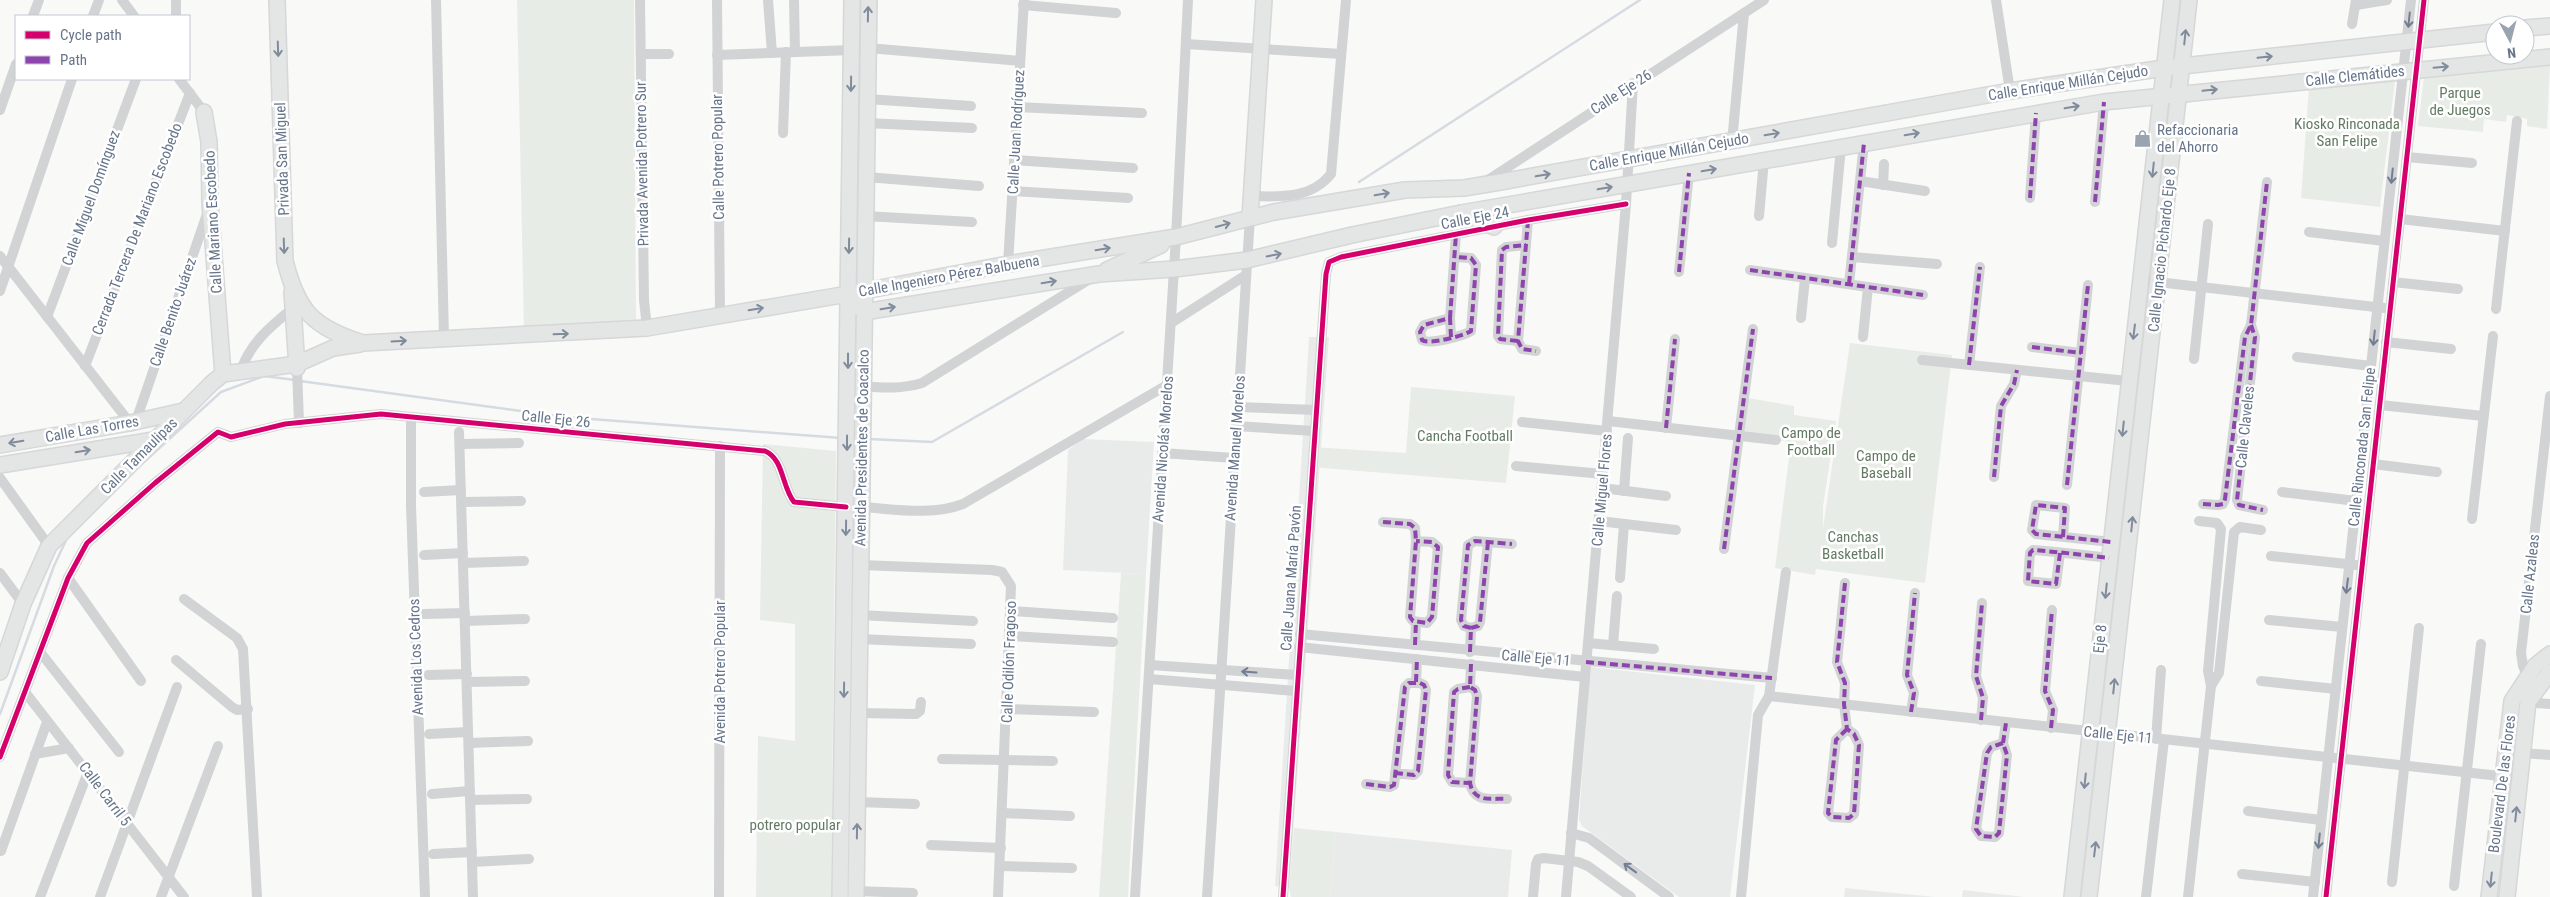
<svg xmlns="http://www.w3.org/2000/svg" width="2550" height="897" font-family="'Roboto Condensed',sans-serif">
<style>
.built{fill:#e9eaea}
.green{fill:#e8ece6}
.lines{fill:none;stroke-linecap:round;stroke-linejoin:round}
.stream{stroke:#d5dbe0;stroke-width:2.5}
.secondary-casing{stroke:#d5d7d8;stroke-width:18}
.street{stroke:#d2d3d4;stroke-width:10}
.secondary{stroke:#e4e5e5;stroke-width:15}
.quiet{stroke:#8e44ad;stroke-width:4;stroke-dasharray:8 4;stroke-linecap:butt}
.cycleway-casing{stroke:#fff;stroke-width:8}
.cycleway{stroke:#d6006c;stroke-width:5}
.oneway{stroke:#808b9c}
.oneway2{stroke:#727e91}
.labels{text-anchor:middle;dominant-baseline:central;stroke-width:5;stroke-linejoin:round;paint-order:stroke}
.street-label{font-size:15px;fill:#67758a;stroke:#fff}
.park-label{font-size:15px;fill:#637b62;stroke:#fff}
.poi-label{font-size:15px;fill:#67758a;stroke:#fff;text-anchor:start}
</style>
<rect width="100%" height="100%" fill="#f9f9f8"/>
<g class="built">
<path d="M1309,337H1329L1289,888L1275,886Z"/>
<path d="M1083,439L1154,442L1146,574L1063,570L1068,450Z"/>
<path d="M1590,667L1755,685L1730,897H1679L1582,826L1579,819Z"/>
<path d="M1336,832L1512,850L1508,897H1330Z"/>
<path d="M1845,888L1935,897H1844Z"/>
<path d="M1963,890L2024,897H1962Z"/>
</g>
<g class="green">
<path d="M517,0H634L636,323L524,330Z"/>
<path d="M2550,65L2547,129L2527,126V119L2507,115L2506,122L2484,119L2483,132L2418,126L2424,76Z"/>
<path d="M2395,80L2380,207L2301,198L2309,87Z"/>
<path d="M1850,343L1952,355L1925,583L1816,569L1815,575L1775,568L1791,442L1744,436L1748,398L1794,406V415L1836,421L1823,507V528Z"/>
<path d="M1411,387L1515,396L1506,483L1311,467L1312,447L1406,453Z"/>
<path d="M763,444L836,451L831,897H756L758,736L795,741V624L760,620Z"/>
<path d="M1121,573L1146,574L1128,897H1099Z"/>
<path d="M1294,828L1336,832L1330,897H1291L1289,888Z"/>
</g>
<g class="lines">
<g class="stream">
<path d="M1359,182L1640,0"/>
<path d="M300,381L565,417L841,438"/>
<path d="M869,439L932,442L1123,332"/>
<path d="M145,461L221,392L264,376L295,380"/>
<path d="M0,714L54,566L68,536"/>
</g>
<defs>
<g id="secondary">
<path d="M277,0L285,261C298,312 313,327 363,343L647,328L848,294L1008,264L1176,237L1274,212L1405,190L1464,188L1500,182L2010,91L2164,68L2495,32"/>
<path d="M2525,28L2550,26"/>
<path d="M204,112L209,142L210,203L223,374"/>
<path d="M1461,213L1494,227"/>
<path d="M1250,217L1264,0"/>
<path d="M1107,270L1161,245"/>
<path d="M292,292L297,368"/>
<path d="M848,294L864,312L1099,274L1174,269L1247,260L1352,235L1461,213L2104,102L2550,57"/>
<path d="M0,445L130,423L183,411"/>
<path d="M0,465L154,440"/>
<path d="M0,672L23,604L49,546L212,383L223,374L297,364L333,348L360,344"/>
<path d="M840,897L852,0"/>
<path d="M856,897L869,0"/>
<path d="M2072,897L2172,0"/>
<path d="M2089,897L2189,0"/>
<path d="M2489,897L2512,701L2535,666L2550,654"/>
<path d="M2507,897L2528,702L2550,672"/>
</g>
</defs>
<use href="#secondary" class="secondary-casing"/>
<g class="street">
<path d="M122,0L134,16"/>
<path d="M176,0V16"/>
<path d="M436,0L444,338"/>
<path d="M640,0L644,300L647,328"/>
<path d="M717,0L720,314"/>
<path d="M768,0L772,53"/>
<path d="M794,0L795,52"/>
<path d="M1996,0L2010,91"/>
<path d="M1023,5L1116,13"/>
<path d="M2356,5L2387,0"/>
<path d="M33,16L39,0"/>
<path d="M93,16L99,0"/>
<path d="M2352,24L2356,0"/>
<path d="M1186,44L1341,54"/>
<path d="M868,48L1020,61"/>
<path d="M641,54H669"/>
<path d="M717,55L852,50"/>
<path d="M179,79L204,112"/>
<path d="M867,99L971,106"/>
<path d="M1017,107L1142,113"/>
<path d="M0,110L16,64"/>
<path d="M867,123L972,128"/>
<path d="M783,133L786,52"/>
<path d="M1732,142L1744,13"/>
<path d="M2407,157L2472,163"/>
<path d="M1014,160L1133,168"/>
<path d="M866,177L979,186"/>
<path d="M1860,181L1925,191"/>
<path d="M1485,182L1764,0"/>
<path d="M1883,185L1884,164"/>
<path d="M1012,191L1128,198"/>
<path d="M1251,196C1281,197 1311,199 1331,174L1346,0"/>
<path d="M2030,198L2036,113"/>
<path d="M2095,202L2104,102"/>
<path d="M865,216L972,222"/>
<path d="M1759,216L1764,160"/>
<path d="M2400,219L2505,231"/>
<path d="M1528,220L1518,341L1522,349L1536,351"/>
<path d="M2309,232L2384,241"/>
<path d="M1832,243L1841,147"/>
<path d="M0,256L130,423"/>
<path d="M1852,257L1937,264"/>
<path d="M1008,264L1024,0"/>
<path d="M1750,270L1923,295"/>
<path d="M1679,272L1689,173"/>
<path d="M2140,280L2384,308"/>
<path d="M2393,282L2458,289"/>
<path d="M1849,284L1864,143"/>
<path d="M0,291L72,79"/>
<path d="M2496,309L2517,121"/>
<path d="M47,317L136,79"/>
<path d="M1450,318L1456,234"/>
<path d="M1801,318L1805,278"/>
<path d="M1171,323L1246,275"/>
<path d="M2251,325L2255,337L2237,500L2239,505L2263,510"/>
<path d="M1451,337L1450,318L1424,325L1420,332L1422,340C1429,345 1463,336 1471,331L1476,265L1471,258L1455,257"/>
<path d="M1863,337L1868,287"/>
<path d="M1518,341L1500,339L1498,336L1502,250L1506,247L1526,245"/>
<path d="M2386,342L2451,349"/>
<path d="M2032,347L2081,353"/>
<path d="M2297,357L2371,366"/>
<path d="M2194,359L2208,224"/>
<path d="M1922,360L2128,381"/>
<path d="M1969,365L1980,267"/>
<path d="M85,366L190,93"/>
<path d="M297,368L299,423"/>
<path d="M241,370C251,342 270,327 293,308"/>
<path d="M863,386C884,388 902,389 922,383L1093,277"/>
<path d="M2380,405L2483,416"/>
<path d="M1238,407L1315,410"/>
<path d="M411,417V506L425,897"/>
<path d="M136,421L208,211"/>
<path d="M1608,421L1776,440"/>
<path d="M1522,422L1607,431"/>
<path d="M1236,426L1314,431"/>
<path d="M1666,428L1675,339"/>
<path d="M459,432L473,897"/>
<path d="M460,444L519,443"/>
<path d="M1162,453L1234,458"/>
<path d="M2373,464L2437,472"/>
<path d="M1516,466L1603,474"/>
<path d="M1994,477L2001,406L2014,384L2017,370"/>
<path d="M0,478L49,546"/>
<path d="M2067,485L2088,285"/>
<path d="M1602,488L1666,496"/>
<path d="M1624,491L1628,438"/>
<path d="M424,492L461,490"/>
<path d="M2282,492L2356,501"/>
<path d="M462,502L521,501"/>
<path d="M2203,504L2218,505L2223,504L2225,499L2245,337L2251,325L2267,182"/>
<path d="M861,507C895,509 931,516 963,504L1167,385"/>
<path d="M2472,519L2493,336"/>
<path d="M1599,521L1676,530"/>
<path d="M1383,522L1410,524L1415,528L1416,541L1410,617L1413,621L1427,623L1432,617L1438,547L1432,542L1416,541"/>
<path d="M2063,537L2065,508L2036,505L2032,530L2036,534L2111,542"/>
<path d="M1724,549L1753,329"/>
<path d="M2060,553L2056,584L2028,581L2030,553L2033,550C2059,552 2084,555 2109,558"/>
<path d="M424,555L463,553"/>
<path d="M2271,556L2356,565"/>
<path d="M463,563L524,561"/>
<path d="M860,565L992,570L1002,572L1011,586L998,897"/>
<path d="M0,573L23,604"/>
<path d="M68,578L141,681"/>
<path d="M1620,578L1624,524"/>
<path d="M1845,583L1837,662L1845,683L1844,704L1847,729L1854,734L1859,745L1854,814L1849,818L1832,817L1828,813L1836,740L1847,729"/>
<path d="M184,599L237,638L243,649L257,897"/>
<path d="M1011,611L1113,618"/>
<path d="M424,614L465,613"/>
<path d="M860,615L973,621"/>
<path d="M2269,620L2342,627"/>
<path d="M465,621L525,619"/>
<path d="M1471,628L1464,626L1461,620L1468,545L1475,541L1512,544"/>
<path d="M1300,634L1772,678"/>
<path d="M1010,636L1113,642"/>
<path d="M859,639L971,644"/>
<path d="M1588,643L1654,649"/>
<path d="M1415,645L1416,622"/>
<path d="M1613,645L1617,596"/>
<path d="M1299,647L1585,677"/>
<path d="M40,652L119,752"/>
<path d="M1470,652L1471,628L1478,626L1480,622L1488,542"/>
<path d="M176,660L232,707L237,710L248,709"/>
<path d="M1471,664L1470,687L1475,690L1477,696L1470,783C1474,803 1490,798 1507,799"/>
<path d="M1150,665L1297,675"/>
<path d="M428,675L467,674"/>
<path d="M1149,679L1296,691"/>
<path d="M2529,680L2523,666L2521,653L2550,396"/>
<path d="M2261,681L2336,689"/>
<path d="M467,682L525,681"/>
<path d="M1416,682L1417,659"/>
<path d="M2211,686L2219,673L2234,532L2240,527L2261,530"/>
<path d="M1470,687L1458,689L1454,692L1448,775L1452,782L1470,783"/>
<path d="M25,692L184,897"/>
<path d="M1769,696L2509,777"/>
<path d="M2524,702L2550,704"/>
<path d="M1007,709L1094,712"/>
<path d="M1911,712L1914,693L1907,675L1915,593"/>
<path d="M858,713L916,714L920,711L921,702"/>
<path d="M1981,720L1983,698L1976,676L1982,603"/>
<path d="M2051,728L2053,710L2045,691L2052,610"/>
<path d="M429,734L468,732"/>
<path d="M2156,739L2161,670"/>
<path d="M469,743L528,741"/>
<path d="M2003,743L1991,747L1987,753L1976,829L1981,836L1995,837L1999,833L2007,755L2003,743L2006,723"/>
<path d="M2522,753L2550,755"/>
<path d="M35,754L69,748"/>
<path d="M0,757L68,578L87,543L155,483L218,432L231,437L285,424L381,414L765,451C784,459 782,488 794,502L846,507"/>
<path d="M942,759L1053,761"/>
<path d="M1366,784L1390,787L1394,785L1405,687L1409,683H1420L1424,685L1426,690L1418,771L1414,775L1395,773"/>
<path d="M432,794L470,791"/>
<path d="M470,800L527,799"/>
<path d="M857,802L915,804"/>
<path d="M2248,811L2321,820"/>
<path d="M1002,813L1070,816"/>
<path d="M1571,833L1589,838L1669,897"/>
<path d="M931,845L1001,848"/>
<path d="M1,851L47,722"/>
<path d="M433,854L472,852"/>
<path d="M472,862L529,859"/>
<path d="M1000,866L1072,868"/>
<path d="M2242,874L2315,882"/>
<path d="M2392,882L2419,628"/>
<path d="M2454,886L2481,644"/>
<path d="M856,891L913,893"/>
<path d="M40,897L88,772"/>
<path d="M100,897L177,687"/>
<path d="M161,897L218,746"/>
<path d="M719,897L720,446"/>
<path d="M1135,897L1176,237L1188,0"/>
<path d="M1207,897L1250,217"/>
<path d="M1283,897L1326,274L1329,262L1341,257L1528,220L1626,204"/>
<path d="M1533,897L1536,864L1538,859L1544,858L1578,862L1588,866L1631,897"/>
<path d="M1566,897L1626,204L1633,83"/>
<path d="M1741,897L1758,715L1769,696L1786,572"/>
<path d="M2146,897L2164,740"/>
<path d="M2188,897L2211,686L2208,671L2221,529L2217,523L2199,521"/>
<path d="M2313,897L2411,0"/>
<path d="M2326,897L2424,0"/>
</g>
<use href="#secondary" class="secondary"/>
<g class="quiet">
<path d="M2030,198L2036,113"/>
<path d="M2095,202L2104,102"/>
<path d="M1528,220L1518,341L1522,349L1536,351"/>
<path d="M1750,270L1923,295"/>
<path d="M1679,272L1689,173"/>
<path d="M1849,284L1864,143"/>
<path d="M1450,318L1456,234"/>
<path d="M2251,325L2255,337L2237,500L2239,505L2263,510"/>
<path d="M1451,337L1450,318L1424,325L1420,332L1422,340C1429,345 1463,336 1471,331L1476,265L1471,258L1455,257"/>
<path d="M1518,341L1500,339L1498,336L1502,250L1506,247L1526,245"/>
<path d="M2032,347L2081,353"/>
<path d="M1969,365L1980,267"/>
<path d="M1666,428L1675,339"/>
<path d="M1994,477L2001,406L2014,384L2017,370"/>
<path d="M2067,485L2088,285"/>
<path d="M2203,504L2218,505L2223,504L2225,499L2245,337L2251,325L2267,182"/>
<path d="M1383,522L1410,524L1415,528L1416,541L1410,617L1413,621L1427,623L1432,617L1438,547L1432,542L1416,541"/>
<path d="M2063,537L2065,508L2036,505L2032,530L2036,534L2111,542"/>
<path d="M1724,549L1753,329"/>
<path d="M2060,553L2056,584L2028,581L2030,553L2033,550C2059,552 2084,555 2109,558"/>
<path d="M1845,583L1837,662L1845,683L1844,704L1847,729L1854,734L1859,745L1854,814L1849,818L1832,817L1828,813L1836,740L1847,729"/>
<path d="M1471,628L1464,626L1461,620L1468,545L1475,541L1512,544"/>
<path d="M1415,645L1416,622"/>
<path d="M1470,652L1471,628L1478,626L1480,622L1488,542"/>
<path d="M1586,662L1772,678"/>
<path d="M1471,664L1470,687L1475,690L1477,696L1470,783C1474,803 1490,798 1507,799"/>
<path d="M1416,682L1417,659"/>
<path d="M1470,687L1458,689L1454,692L1448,775L1452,782L1470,783"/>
<path d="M1911,712L1914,693L1907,675L1915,593"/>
<path d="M1981,720L1983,698L1976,676L1982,603"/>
<path d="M2051,728L2053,710L2045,691L2052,610"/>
<path d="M2003,743L1991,747L1987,753L1976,829L1981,836L1995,837L1999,833L2007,755L2003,743L2006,723"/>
<path d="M1366,784L1390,787L1394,785L1405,687L1409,683H1420L1424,685L1426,690L1418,771L1414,775L1395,773"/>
</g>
<defs>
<g id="cycleway">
<path d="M0,757L68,578L87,543L155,483L218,432L231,437L285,424L381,414L765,451C784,459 782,488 794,502L846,507"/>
<path d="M1283,897L1326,274L1329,262L1341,257L1528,220L1626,204"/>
<path d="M2326,897L2424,0"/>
</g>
</defs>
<use href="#cycleway" class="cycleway-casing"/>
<use href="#cycleway" class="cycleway"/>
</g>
<defs><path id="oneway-shaft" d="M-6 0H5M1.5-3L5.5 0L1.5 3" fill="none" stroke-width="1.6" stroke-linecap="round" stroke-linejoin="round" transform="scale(1.25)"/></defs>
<g class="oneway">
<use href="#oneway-shaft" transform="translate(868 14) rotate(-89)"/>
<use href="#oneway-shaft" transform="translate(2185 37) rotate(-84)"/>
<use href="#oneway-shaft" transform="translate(278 49) rotate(88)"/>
<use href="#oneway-shaft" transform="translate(2265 57) rotate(-6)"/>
<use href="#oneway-shaft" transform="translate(2441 67) rotate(-5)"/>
<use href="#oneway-shaft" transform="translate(851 84) rotate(91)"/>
<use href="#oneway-shaft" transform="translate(2210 90) rotate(-6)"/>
<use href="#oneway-shaft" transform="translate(2072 107) rotate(-10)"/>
<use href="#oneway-shaft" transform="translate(1772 134) rotate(-10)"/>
<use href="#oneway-shaft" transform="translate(1912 134) rotate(-10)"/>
<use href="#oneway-shaft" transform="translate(1709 170) rotate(-10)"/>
<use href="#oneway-shaft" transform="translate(2153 170) rotate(96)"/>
<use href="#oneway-shaft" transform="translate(1543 175) rotate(-10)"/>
<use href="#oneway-shaft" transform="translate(1605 188) rotate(-10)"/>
<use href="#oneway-shaft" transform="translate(1382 194) rotate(-10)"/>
<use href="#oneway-shaft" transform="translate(1223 225) rotate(-15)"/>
<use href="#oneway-shaft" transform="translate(284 246) rotate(88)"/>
<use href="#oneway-shaft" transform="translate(849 246) rotate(91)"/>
<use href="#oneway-shaft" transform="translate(1103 249) rotate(-9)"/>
<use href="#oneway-shaft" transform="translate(1274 255) rotate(-11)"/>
<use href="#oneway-shaft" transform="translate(1049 282) rotate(-9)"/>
<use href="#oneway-shaft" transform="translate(888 308) rotate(-9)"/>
<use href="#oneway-shaft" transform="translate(756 309) rotate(-9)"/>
<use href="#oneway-shaft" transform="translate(2134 332) rotate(97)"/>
<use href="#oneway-shaft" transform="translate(561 334) rotate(-2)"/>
<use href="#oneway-shaft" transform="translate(399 341) rotate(-3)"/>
<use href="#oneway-shaft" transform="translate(848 361) rotate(90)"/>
<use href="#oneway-shaft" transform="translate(2123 429) rotate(96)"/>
<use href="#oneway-shaft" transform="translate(16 442) rotate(170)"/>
<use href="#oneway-shaft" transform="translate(847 443) rotate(90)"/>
<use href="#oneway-shaft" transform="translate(83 451) rotate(-9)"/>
<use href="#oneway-shaft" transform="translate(2132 524) rotate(-84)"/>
<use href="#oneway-shaft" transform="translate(846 528) rotate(91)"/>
<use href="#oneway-shaft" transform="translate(2106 591) rotate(96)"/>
<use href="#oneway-shaft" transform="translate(2114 686) rotate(-84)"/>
<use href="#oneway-shaft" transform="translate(844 690) rotate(91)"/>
<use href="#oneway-shaft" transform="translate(2085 781) rotate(96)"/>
<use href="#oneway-shaft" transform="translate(2516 814) rotate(-84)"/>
<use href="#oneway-shaft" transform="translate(857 831) rotate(-89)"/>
<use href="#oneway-shaft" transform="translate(2095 849) rotate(-83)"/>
<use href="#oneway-shaft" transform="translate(2491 880) rotate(96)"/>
</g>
<g class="oneway2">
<use href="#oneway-shaft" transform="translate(2409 20) rotate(96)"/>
<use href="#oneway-shaft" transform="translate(2392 176) rotate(96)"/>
<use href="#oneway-shaft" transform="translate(2374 338) rotate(96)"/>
<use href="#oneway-shaft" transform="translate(2347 586) rotate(97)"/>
<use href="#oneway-shaft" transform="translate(1249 672) rotate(-176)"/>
<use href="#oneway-shaft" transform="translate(2319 841) rotate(96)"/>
<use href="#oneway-shaft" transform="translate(1630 868) rotate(-144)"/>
</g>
<defs>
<symbol id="shop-bare" viewBox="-9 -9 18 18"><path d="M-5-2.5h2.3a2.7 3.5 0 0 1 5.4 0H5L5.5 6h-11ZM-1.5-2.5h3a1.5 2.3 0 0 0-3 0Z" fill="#9aa3b0" stroke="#fff" stroke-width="2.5" paint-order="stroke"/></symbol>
</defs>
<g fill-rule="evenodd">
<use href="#shop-bare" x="2130" y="126" width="25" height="25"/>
</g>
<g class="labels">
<g class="street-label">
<text transform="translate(2355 76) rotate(-6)">Calle Clemátides</text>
<text transform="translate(2068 83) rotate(-9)">Calle Enrique Millán Cejudo</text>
<text transform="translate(1621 92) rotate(-33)">Calle Eje 26</text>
<text transform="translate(1016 132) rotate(-87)">Calle Juan Rodríguez</text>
<text transform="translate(1669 152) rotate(-10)">Calle Enrique Millán Cejudo</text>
<text transform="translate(718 157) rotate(-91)">Calle Potrero Popular</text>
<text transform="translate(282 159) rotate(-92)">Privada San Miguel</text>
<text transform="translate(642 164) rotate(-91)">Privada Avenida Potrero Sur</text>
<text transform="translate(91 198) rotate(-70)">Calle Miguel Domínguez</text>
<text transform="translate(1475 218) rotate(-11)">Calle Eje 24</text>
<text transform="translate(213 222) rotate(-93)">Calle Mariano Escobedo</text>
<text transform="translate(137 229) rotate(-69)">Cerrada Tercera De Mariano Escobedo</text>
<text transform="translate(2162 250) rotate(-84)">Calle Ignacio Pichardo Eje 8</text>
<text transform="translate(949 276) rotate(-10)">Calle Ingeniero Pérez Balbuena</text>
<text transform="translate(173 312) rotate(-71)">Calle Benito Juárez</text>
<text transform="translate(556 419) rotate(6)">Calle Eje 26</text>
<text transform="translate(2245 427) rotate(-84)">Calle Claveles</text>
<text transform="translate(92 429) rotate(-10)">Calle Las Torres</text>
<text transform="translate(2362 447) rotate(-84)">Calle Rinconada San Felipe</text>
<text transform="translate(862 448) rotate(-89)">Avenida Presidentes de Coacalco</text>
<text transform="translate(1235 448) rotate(-86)">Avenida Manuel Morelos</text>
<text transform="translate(1163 449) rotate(-86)">Avenida Nicolás Morelos</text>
<text transform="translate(139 456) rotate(-45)">Calle Tamaulipas</text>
<text transform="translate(1602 490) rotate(-85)">Calle Miguel Flores</text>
<text transform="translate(2530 574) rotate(-84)">Calle Azaleas</text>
<text transform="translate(1291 578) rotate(-86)">Calle Juana María Pavón</text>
<text transform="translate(2100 639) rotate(-84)">Eje 8</text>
<text transform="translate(416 657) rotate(-92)">Avenida Los Cedros</text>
<text transform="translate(1536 658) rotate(5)">Calle Eje 11</text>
<text transform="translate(1009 662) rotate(-88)">Calle Odilón Fragoso</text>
<text transform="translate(720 672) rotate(-90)">Avenida Potrero Popular</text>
<text transform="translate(2118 735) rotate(6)">Calle Eje 11</text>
<text transform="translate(2502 784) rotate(-83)">Boulevard De las Flores</text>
<text transform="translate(105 794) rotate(53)">Calle Carril 5</text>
</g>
<g class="park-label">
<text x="2460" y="93">Parque<tspan x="2460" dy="17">de Juegos</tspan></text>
<text x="2347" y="124">Kiosko Rinconada<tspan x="2347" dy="17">San Felipe</tspan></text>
<text x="1811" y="433">Campo de<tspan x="1811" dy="17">Football</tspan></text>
<text x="1465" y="436">Cancha Football</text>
<text x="1886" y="456">Campo de<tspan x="1886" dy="17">Baseball</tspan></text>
<text x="1853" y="537">Canchas<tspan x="1853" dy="17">Basketball</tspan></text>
<text x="795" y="825">potrero popular</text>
</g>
<g class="poi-label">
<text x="2157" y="130">Refaccionaria<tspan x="2157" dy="17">del Ahorro</tspan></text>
</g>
</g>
<rect x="15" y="15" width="175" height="65" fill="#ffffff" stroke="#c2c8d0"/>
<rect x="25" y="31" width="25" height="8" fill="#d6006c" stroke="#c2c8d0"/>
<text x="60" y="40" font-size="15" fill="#67758a">Cycle path</text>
<rect x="25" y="56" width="25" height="8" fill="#8e44ad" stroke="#c2c8d0"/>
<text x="60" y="65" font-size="15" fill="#67758a">Path</text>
<g transform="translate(2510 40) rotate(173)"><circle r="24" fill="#ffffff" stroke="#c2c8d0"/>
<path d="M0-4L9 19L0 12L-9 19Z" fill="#9aa3b0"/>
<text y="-8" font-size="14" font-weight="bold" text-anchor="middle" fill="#67758a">N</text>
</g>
</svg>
